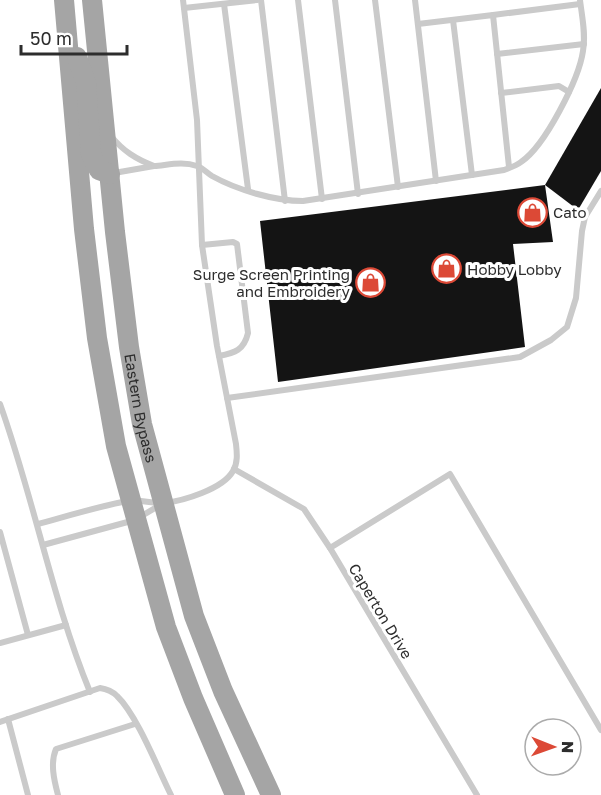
<svg xmlns="http://www.w3.org/2000/svg" width="601" height="795" font-family="'Golos Text',sans-serif">
<style>
.building{fill:#141414}
.lines{fill:none;stroke-linecap:round;stroke-linejoin:round}
.service{stroke:#cacaca;stroke-width:6}
.primary{stroke:#a5a5a5;stroke-width:20}
.labels{text-anchor:middle;dominant-baseline:central;stroke-width:6;stroke-linejoin:round;paint-order:stroke}
.poi-label{font-size:15px;fill:#2d2d2d;stroke:#fff;text-anchor:start}
.street-label{font-size:15px;fill:#2d2d2d;stroke:#fff}
</style>
<rect width="100%" height="100%" fill="#fff"/>
<g class="building">
<path d="M601,88V171L578,210L545,185Z"/>
<path d="M545,185L553,242L513,244L525,347L278,382L260,221Z"/>
</g>
<g class="lines">
<g class="service">
<path d="M261,0L285,201"/>
<path d="M298,0L322,199"/>
<path d="M335,0L358,194"/>
<path d="M375,0L398,187"/>
<path d="M415,0L436,181"/>
<path d="M224,4L248,189"/>
<path d="M184,8L257,0"/>
<path d="M493,15L580,4"/>
<path d="M453,20L472,175"/>
<path d="M418,24L493,15L509,167"/>
<path d="M497,54L584,44"/>
<path d="M501,93L559,86L569,92"/>
<path d="M111,136C123,151 136,159 154,166L114,173"/>
<path d="M154,166C168,165 183,161 197,166C203,168 207,173 212,176C237,190 275,201 303,201L504,170C509,168 516,166 521,162C545,146 579,79 583,51C586,34 582,17 580,0"/>
<path d="M202,245L233,242L237,244L248,333C244,350 235,353 219,356"/>
<path d="M227,398L520,357L551,340L567,327L576,298L582,231L585,217L601,191"/>
<path d="M0,404C34,499 52,599 90,692"/>
<path d="M234,469L304,509L330,548L477,795"/>
<path d="M38,524C67,516 97,507 127,501C139,499 152,504 164,503C183,501 223,489 233,471C238,463 237,453 236,444L217,346L202,245L197,120L183,0"/>
<path d="M0,532L28,635"/>
<path d="M43,545L135,520L160,505"/>
<path d="M330,548L450,474L601,730"/>
<path d="M0,643L66,625"/>
<path d="M8,719L28,795"/>
<path d="M0,722L100,688C107,689 112,691 117,696C137,715 158,769 171,795"/>
<path d="M58,795C54,780 50,763 56,749L135,724"/>
</g>
<g class="primary">
<path d="M64,0L84,229L97,338L116,446L166,627L193,698L235,795"/>
<path id="s1" d="M92,0L115,232L129,347L142,424L194,616L223,691L271,795"/>
<path d="M77,57L86,83L91,155L99,170L110,174"/>
</g>
</g>
<defs>
<symbol id="shop-ring" viewBox="-11 -11 22 22"><circle r="9.5" fill="#fff" stroke="#dc4936" stroke-width="1.5"/><path d="M-5-2.5h2.3a2.7 3.5 0 0 1 5.4 0H5L5.5 6h-11ZM-1.5-2.5h3a1.5 2.3 0 0 0-3 0Z" fill="#dc4936"/></symbol>
</defs>
<g fill-rule="evenodd">
<use href="#shop-ring" x="516" y="196" width="33" height="33"/>
<use href="#shop-ring" x="430" y="252" width="33" height="33"/>
<use href="#shop-ring" x="354" y="266" width="33" height="33"/>
</g>
<g class="labels">
<g class="poi-label">
<text x="553" y="212">Cato</text>
<text x="467" y="269">Hobby Lobby</text>
<text x="350" y="274" text-anchor="end">Surge Screen Printing<tspan x="350" dy="17">and Embroidery</tspan></text>
</g>
<g class="street-label">
<text stroke="none"><textPath href="#s1" startOffset="411">Eastern Bypass</textPath></text>
<text transform="translate(381 611) rotate(59)">Caperton Drive</text>
</g>
</g>
<g transform="translate(553 747) rotate(91)"><circle r="28" fill="#ffffff" stroke="#ababab" stroke-width="1.5"/>
<path d="M0-4.5L10 22L0 15L-10 22Z" fill="#dc4936"/>
<text y="-9" font-size="16" font-weight="bold" text-anchor="middle" fill="#2d2d2d">N</text>
</g>
<path d="M21 45v9h106v-9" fill="none" stroke="#2d2d2d" stroke-width="3"/>
<text x="30" y="45" font-size="18" fill="#2d2d2d" stroke="#ffffff" stroke-width="4.5" paint-order="stroke">50 m</text>
</svg>
